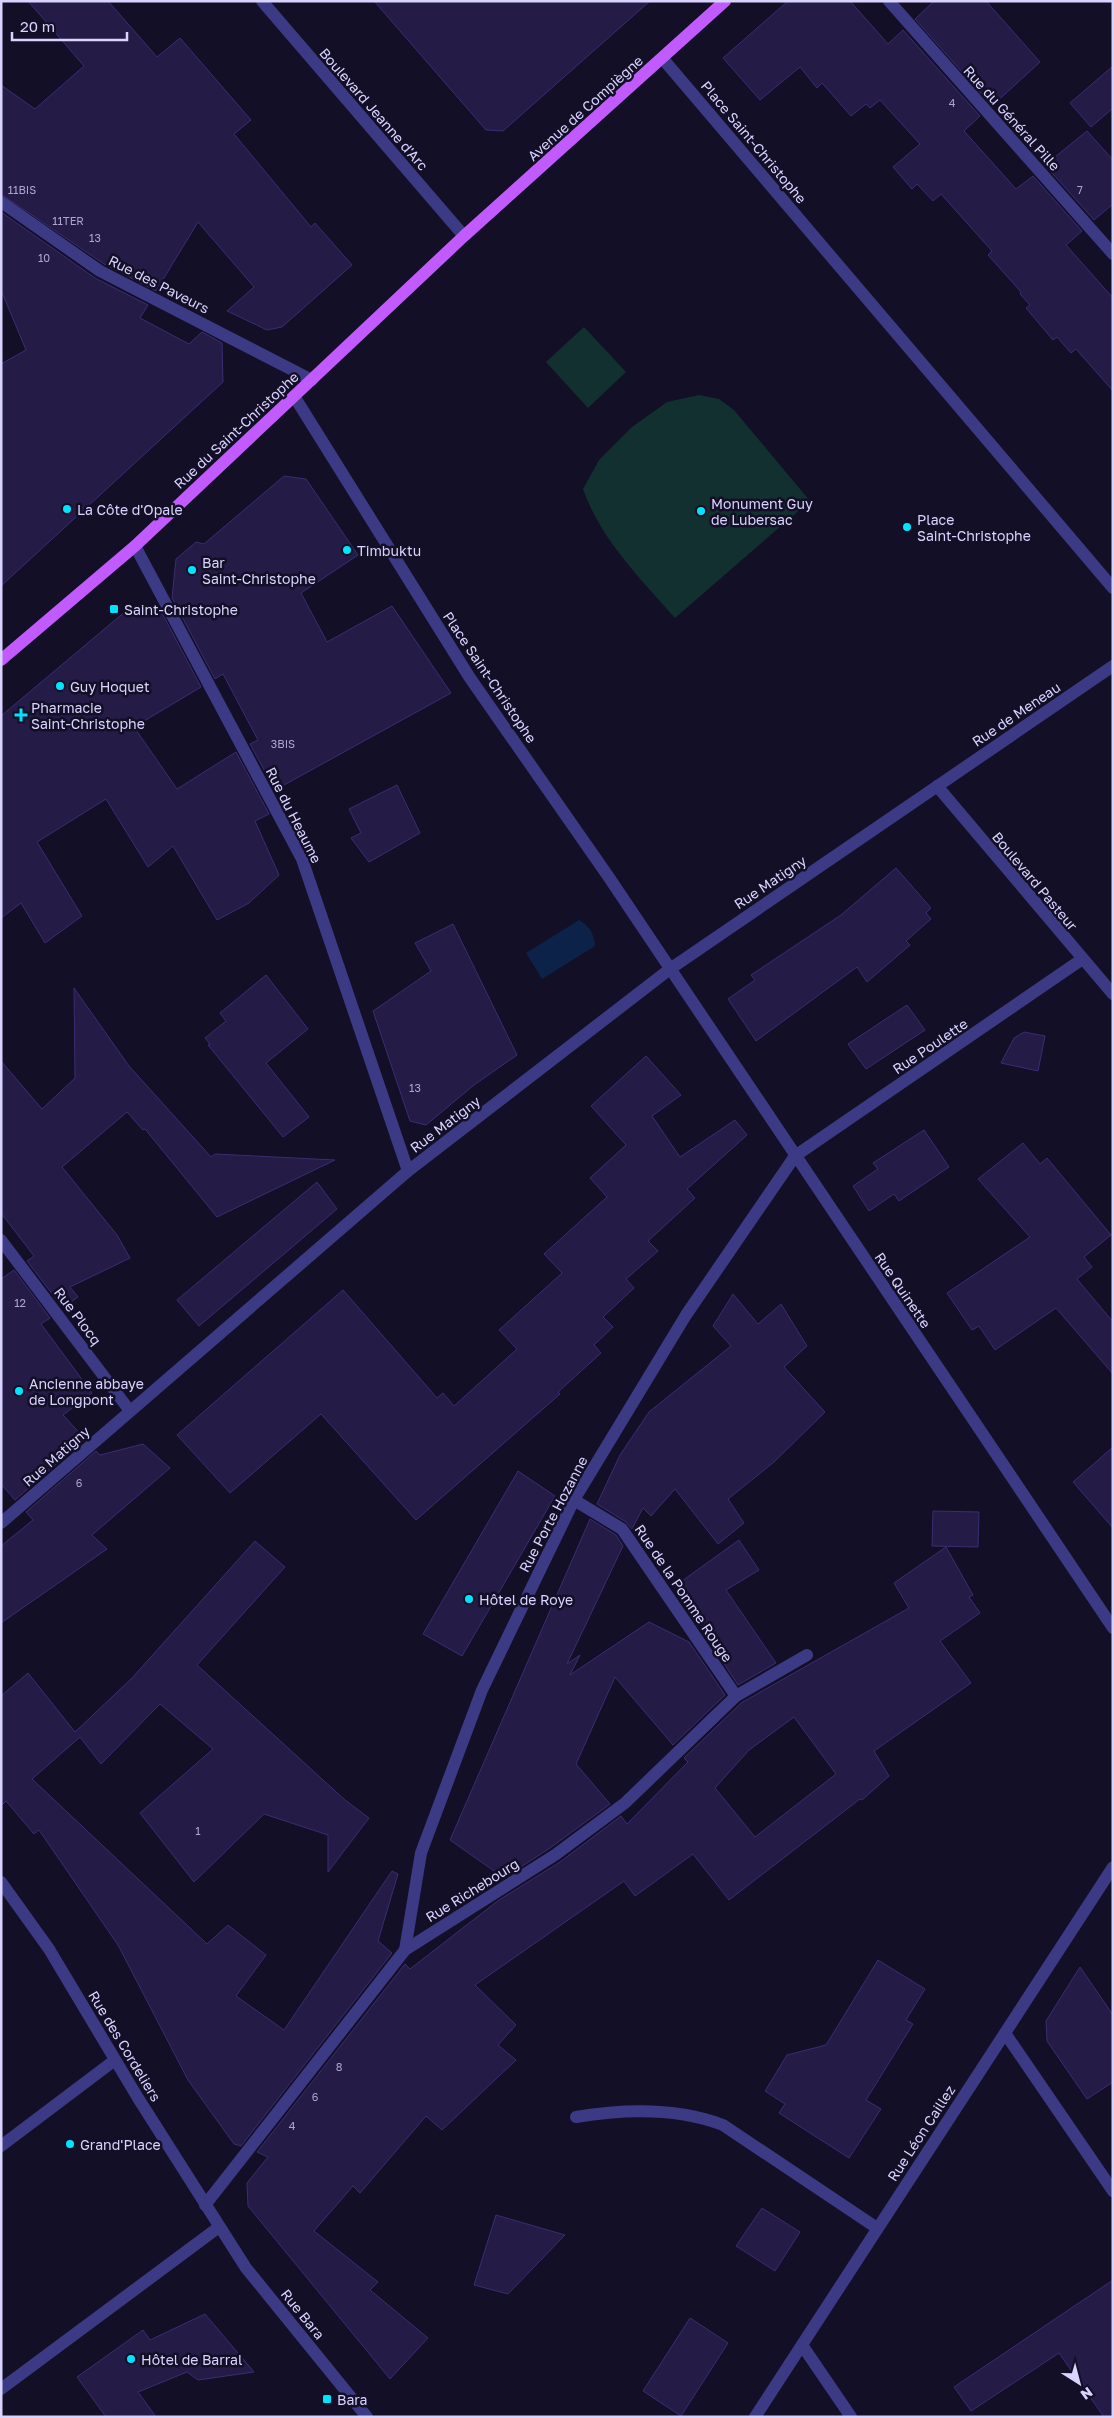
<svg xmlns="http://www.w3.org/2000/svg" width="1114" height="2418" font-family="'Golos Text',sans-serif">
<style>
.green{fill:#12302f}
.water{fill:#0c2248}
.building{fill:#241b47;stroke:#3b2d73;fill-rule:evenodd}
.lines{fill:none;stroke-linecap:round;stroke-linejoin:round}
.minor{stroke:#3d3a85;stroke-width:12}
.major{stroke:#c25bff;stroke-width:12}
.poi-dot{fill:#00e5ff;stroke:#130f26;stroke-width:2}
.labels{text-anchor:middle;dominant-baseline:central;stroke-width:5;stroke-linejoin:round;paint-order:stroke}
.number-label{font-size:11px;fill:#aca6d1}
.street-label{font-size:14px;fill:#d9d4ff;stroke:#130f26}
.poi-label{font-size:14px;fill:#d9d4ff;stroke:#130f26;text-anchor:start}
</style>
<rect width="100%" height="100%" fill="#130f26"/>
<g class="green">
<path d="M584,327L626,372L588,408L546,362Z"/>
<path d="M699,395L719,399L734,410L810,501L675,618C640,578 601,540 583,489L599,460L632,427L667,402Z"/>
</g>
<path class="water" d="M579,920C590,927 594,933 595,946L542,979L526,953Z"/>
<g class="building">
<path d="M28,1H108L157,57L180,38L251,120L234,134L311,227L315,223L352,265L282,327L267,330L227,311L254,287L198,222L156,291L104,264L1,194V85L35,109L84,66Z"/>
<path d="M374,1H650L503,131L486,130Z"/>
<path d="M788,1H850L888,44L903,30L980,116L964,131L1016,189L1033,176L1082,231L1066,245L1113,298V391L1076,349L1071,353L1057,337L1053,340L1026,308L1030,305L1020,294L1021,292L988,255L992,251L941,194L933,201L917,184L912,189L893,167L920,144L880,100L870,108L866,104L851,116L822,83L817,88L800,67L760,100L723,58Z"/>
<path d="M934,1H986L1040,62L992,106L915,19Z"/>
<path d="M1113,66V108L1091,127L1070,103Z"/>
<path d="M1087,131L1113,160V204L1094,220L1045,165Z"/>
<path d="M1,212L95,278L148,305L140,318L189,344L202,332L222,343L223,382L1,586V364L26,350L1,290Z"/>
<path d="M284,476L306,479L358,555L301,593L327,642L392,606L451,693L275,790L250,744L258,740L223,674L215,679L172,598L176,559L196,542L204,544Z"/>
<path d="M127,610L162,613L201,687L134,727L177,789L236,752L269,814L255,821L279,875L249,903L217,920L173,846L148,867L106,799L37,842L82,916L45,943L21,903L1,918V716Z"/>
<path d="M397,785L420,833L369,862L351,838L361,833L349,809Z"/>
<path d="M896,868L931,908L926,913L931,919L906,941L910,945L867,982L857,967L756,1041L728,999L755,980L751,975L841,915Z"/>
<path d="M453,924L517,1055L474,1085L426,1125L410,1121L373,1011L431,971L415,943Z"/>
<path d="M266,975L308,1029L266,1063L309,1117L283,1137L208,1045L210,1044L205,1038L226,1021L220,1013Z"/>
<path d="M74,988L129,1066L211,1157L215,1154L335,1160L217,1217L145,1129L143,1130L127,1112L62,1167L117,1235L130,1258L70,1287L78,1297L63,1308L27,1261L34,1256L1,1213V1061L42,1109L75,1078Z"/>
<path d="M907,1005L925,1030L866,1069L848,1044Z"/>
<path d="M1024,1032L1045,1036L1038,1071L1001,1063L1014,1038Z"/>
<path d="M646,1056L681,1095L652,1116L680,1157L735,1120L747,1135L687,1189L695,1198L648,1241L658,1251L626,1279L634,1288L603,1317L613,1327L594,1345L601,1353L558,1392L560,1394L416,1520L321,1414L230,1493L177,1435L343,1290L437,1398L443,1393L454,1406L517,1349L499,1330L562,1273L544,1254L607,1197L590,1178L626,1145L591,1106Z"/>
<path d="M924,1130L949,1167L899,1201L894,1194L869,1211L853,1186L878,1169L873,1163Z"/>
<path d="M1023,1143L1040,1164L1047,1158L1111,1235L1084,1257L1092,1267L1077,1279L1113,1322V1374L1056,1308L995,1350L979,1326L972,1330L947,1293L1030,1237L978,1179Z"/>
<path d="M317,1182L337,1209L199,1326L177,1300Z"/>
<path d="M14,1270L50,1318L41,1324L92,1393L63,1415L85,1439L15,1500L1,1484V1279Z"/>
<path d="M733,1294L758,1324L781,1304L807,1346L784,1367L825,1412L774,1462L728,1499L744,1523L718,1544L675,1489L651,1516L643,1508L632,1529L626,1522L597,1504L620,1455L649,1412L731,1346L713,1326Z"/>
<path d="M143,1444L170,1468L92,1535L107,1549L1,1623V1546L33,1520L26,1512L96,1451L100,1455Z"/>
<path d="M1113,1447V1528L1073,1482Z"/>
<path d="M518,1471L555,1496L462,1656L423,1634Z"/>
<path d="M933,1511L979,1512L978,1547L932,1546Z"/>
<path d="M590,1519L616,1535L623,1546L567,1664L580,1655L570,1675L649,1622L689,1642L725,1695L673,1745L615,1677L576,1764L610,1804L550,1848L504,1878L450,1840Z"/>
<path d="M739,1540L759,1570L726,1590L776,1663L738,1685L719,1656L725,1659L675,1586Z"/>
<path d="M255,1541L285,1567L197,1665L345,1800L369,1818L328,1872V1835L264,1814L194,1882L140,1813L213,1749L160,1704L101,1764L80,1737L32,1779L207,1944L228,1925L266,1955L236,1996L284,2030L392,1871L398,1874L378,1941L392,1953L241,2146L234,2144L188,2080L118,1945L39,1830L34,1834L6,1801L1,1806V1696L28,1673L75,1732L132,1678Z"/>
<path d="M946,1547L973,1595L969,1597L980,1613L940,1641L971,1683L874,1751L889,1776L862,1800L860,1799L729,1900L693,1854L635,1896L624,1881L475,1985L516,2025L498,2045L516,2060L442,2130L426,2116L360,2193L353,2186L314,2231L378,2282L370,2290L428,2338L390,2379L248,2206L247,2183L268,2157L257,2152L405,1964L410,1969L499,1900L560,1862L621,1816L627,1824L688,1762L684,1758L741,1703L909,1608L894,1583ZM794,1717L836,1774L755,1837L715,1788L749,1750Z"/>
<path d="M878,1960L925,1989L906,2020L913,2024L866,2100L881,2109L849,2158L779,2113L785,2104L765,2091L787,2055L826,2045Z"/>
<path d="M1080,1967L1113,2015V2082L1087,2099L1047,2041L1046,2021Z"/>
<path d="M762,2208L800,2232L775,2271L736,2246Z"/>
<path d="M496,2215L565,2235L508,2294L474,2285Z"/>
<path d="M1113,2280V2417H1104L1059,2353L971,2411L954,2387Z"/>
<path d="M205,2314L254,2372L198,2380L187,2372L138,2392L156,2417H106L77,2377L143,2330L150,2340Z"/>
<path d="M690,2318L728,2343L681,2416L643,2391Z"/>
</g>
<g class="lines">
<g class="minor">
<path d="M262,1L464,236"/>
<path d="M889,1L1113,254"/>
<path d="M663,59L1113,588"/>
<path d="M1,202L100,271L312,380"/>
<path d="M294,396L470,678L608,876L1113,1628"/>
<path d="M135,546L302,859L408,1171"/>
<path d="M937,786L1113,994"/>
<path d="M1,1240L130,1411"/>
<path d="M574,1500L622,1529L736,1696"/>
<path d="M1,1523L408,1171L670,969L1113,666"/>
<path d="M1,1882L49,1949L138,2098L246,2268L367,2417"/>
<path d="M405,1950L421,1853L482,1690L574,1500L686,1315L795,1156L1081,960"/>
<path d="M1005,2033L1113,2191"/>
<path d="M576,2117C624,2109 678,2108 723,2125L877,2228"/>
<path d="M1,2146L115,2060"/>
<path d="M205,2205L405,1950L555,1855L625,1803L736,1696L807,1655"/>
<path d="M802,2345L851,2417"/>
<path d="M1,2389L219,2227"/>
<path d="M755,2417L1113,1867"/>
</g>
<path class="major" d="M1,660L135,546L464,236L725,1"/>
</g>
<g class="poi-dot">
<circle cx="67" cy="509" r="5"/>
<circle cx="701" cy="511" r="5"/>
<circle cx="907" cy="527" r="5"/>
<circle cx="347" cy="550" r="5"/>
<circle cx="192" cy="570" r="5"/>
<rect x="109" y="604" width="10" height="10" rx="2.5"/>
<circle cx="60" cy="686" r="5"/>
<path d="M18.5 707.5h5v5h5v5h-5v5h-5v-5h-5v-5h5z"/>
<circle cx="19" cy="1391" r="5"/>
<circle cx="469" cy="1599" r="5"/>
<circle cx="70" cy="2144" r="5"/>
<circle cx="131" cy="2359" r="5"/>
<rect x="322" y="2394" width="10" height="10" rx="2.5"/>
</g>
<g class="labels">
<g class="number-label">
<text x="952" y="102">4</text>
<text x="22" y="189">11BIS</text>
<text x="1080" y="189">7</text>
<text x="68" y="220">11TER</text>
<text x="95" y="237">13</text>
<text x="44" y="257">10</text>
<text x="283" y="743">3BIS</text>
<text x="415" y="1087">13</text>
<text x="20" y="1302">12</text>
<text x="79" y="1482">6</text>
<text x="198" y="1830">1</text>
<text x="339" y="2066">8</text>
<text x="315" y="2096">6</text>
<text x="292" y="2125">4</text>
</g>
<g class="street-label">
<text transform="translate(585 108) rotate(-42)">Avenue de Compiègne</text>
<text transform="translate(374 109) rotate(49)">Boulevard Jeanne d'Arc</text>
<text transform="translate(1012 118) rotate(48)">Rue du Général Pille</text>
<text transform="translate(754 142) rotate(50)">Place Saint-Christophe</text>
<text transform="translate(159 284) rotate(27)">Rue des Paveurs</text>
<text transform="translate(236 430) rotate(-43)">Rue du Saint-Christophe</text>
<text transform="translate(490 677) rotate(56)">Place Saint-Christophe</text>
<text transform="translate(1016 714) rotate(-34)">Rue de Meneau</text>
<text transform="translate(294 815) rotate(63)">Rue du Heaume</text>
<text transform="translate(1035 881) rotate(50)">Boulevard Pasteur</text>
<text transform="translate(770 882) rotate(-34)">Rue Matigny</text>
<text transform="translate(930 1046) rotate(-34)">Rue Poulette</text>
<text transform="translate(445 1124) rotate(-37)">Rue Matigny</text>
<text transform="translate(903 1290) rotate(56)">Rue Quinette</text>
<text transform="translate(78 1316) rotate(53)">Rue Plocq</text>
<text transform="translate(56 1456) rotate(-41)">Rue Matigny</text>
<text transform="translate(553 1514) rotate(-62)">Rue Porte Hozanne</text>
<text transform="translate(684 1593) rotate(56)">Rue de la Pomme Rouge</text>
<text transform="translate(472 1890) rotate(-32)">Rue Richebourg</text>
<text transform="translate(125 2046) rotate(59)">Rue des Cordeliers</text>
<text transform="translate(921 2133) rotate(-57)">Rue Léon Caillez</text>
<text transform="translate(303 2314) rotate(51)">Rue Bara</text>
</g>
<g class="poi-label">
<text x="711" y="503">Monument Guy<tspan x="711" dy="16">de Lubersac</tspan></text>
<text x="77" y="509">La Côte d'Opale</text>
<text x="917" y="519">Place<tspan x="917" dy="16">Saint-Christophe</tspan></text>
<text x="357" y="550">Timbuktu</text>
<text x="202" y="562">Bar<tspan x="202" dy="16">Saint-Christophe</tspan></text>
<text x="124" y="609">Saint-Christophe</text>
<text x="70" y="686">Guy Hoquet</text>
<text x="31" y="707">Pharmacie<tspan x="31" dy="16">Saint-Christophe</tspan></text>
<text x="29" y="1383">Ancienne abbaye<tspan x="29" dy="16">de Longpont</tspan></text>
<text x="479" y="1599">Hôtel de Roye</text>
<text x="80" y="2144">Grand'Place</text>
<text x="141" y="2359">Hôtel de Barral</text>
<text x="337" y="2399">Bara</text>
</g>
</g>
<rect width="1114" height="2418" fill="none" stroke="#d9d4ff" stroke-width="5"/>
<g transform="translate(1079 2383) rotate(144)" stroke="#130f26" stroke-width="4" paint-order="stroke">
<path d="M0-4L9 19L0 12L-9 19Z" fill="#d9d4ff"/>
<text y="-8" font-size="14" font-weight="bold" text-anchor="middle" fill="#d9d4ff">N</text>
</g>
<path d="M12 32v8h115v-8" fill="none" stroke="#d9d4ff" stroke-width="2.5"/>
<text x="20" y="32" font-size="15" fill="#d9d4ff" stroke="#130f26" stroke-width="4" paint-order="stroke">20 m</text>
</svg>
